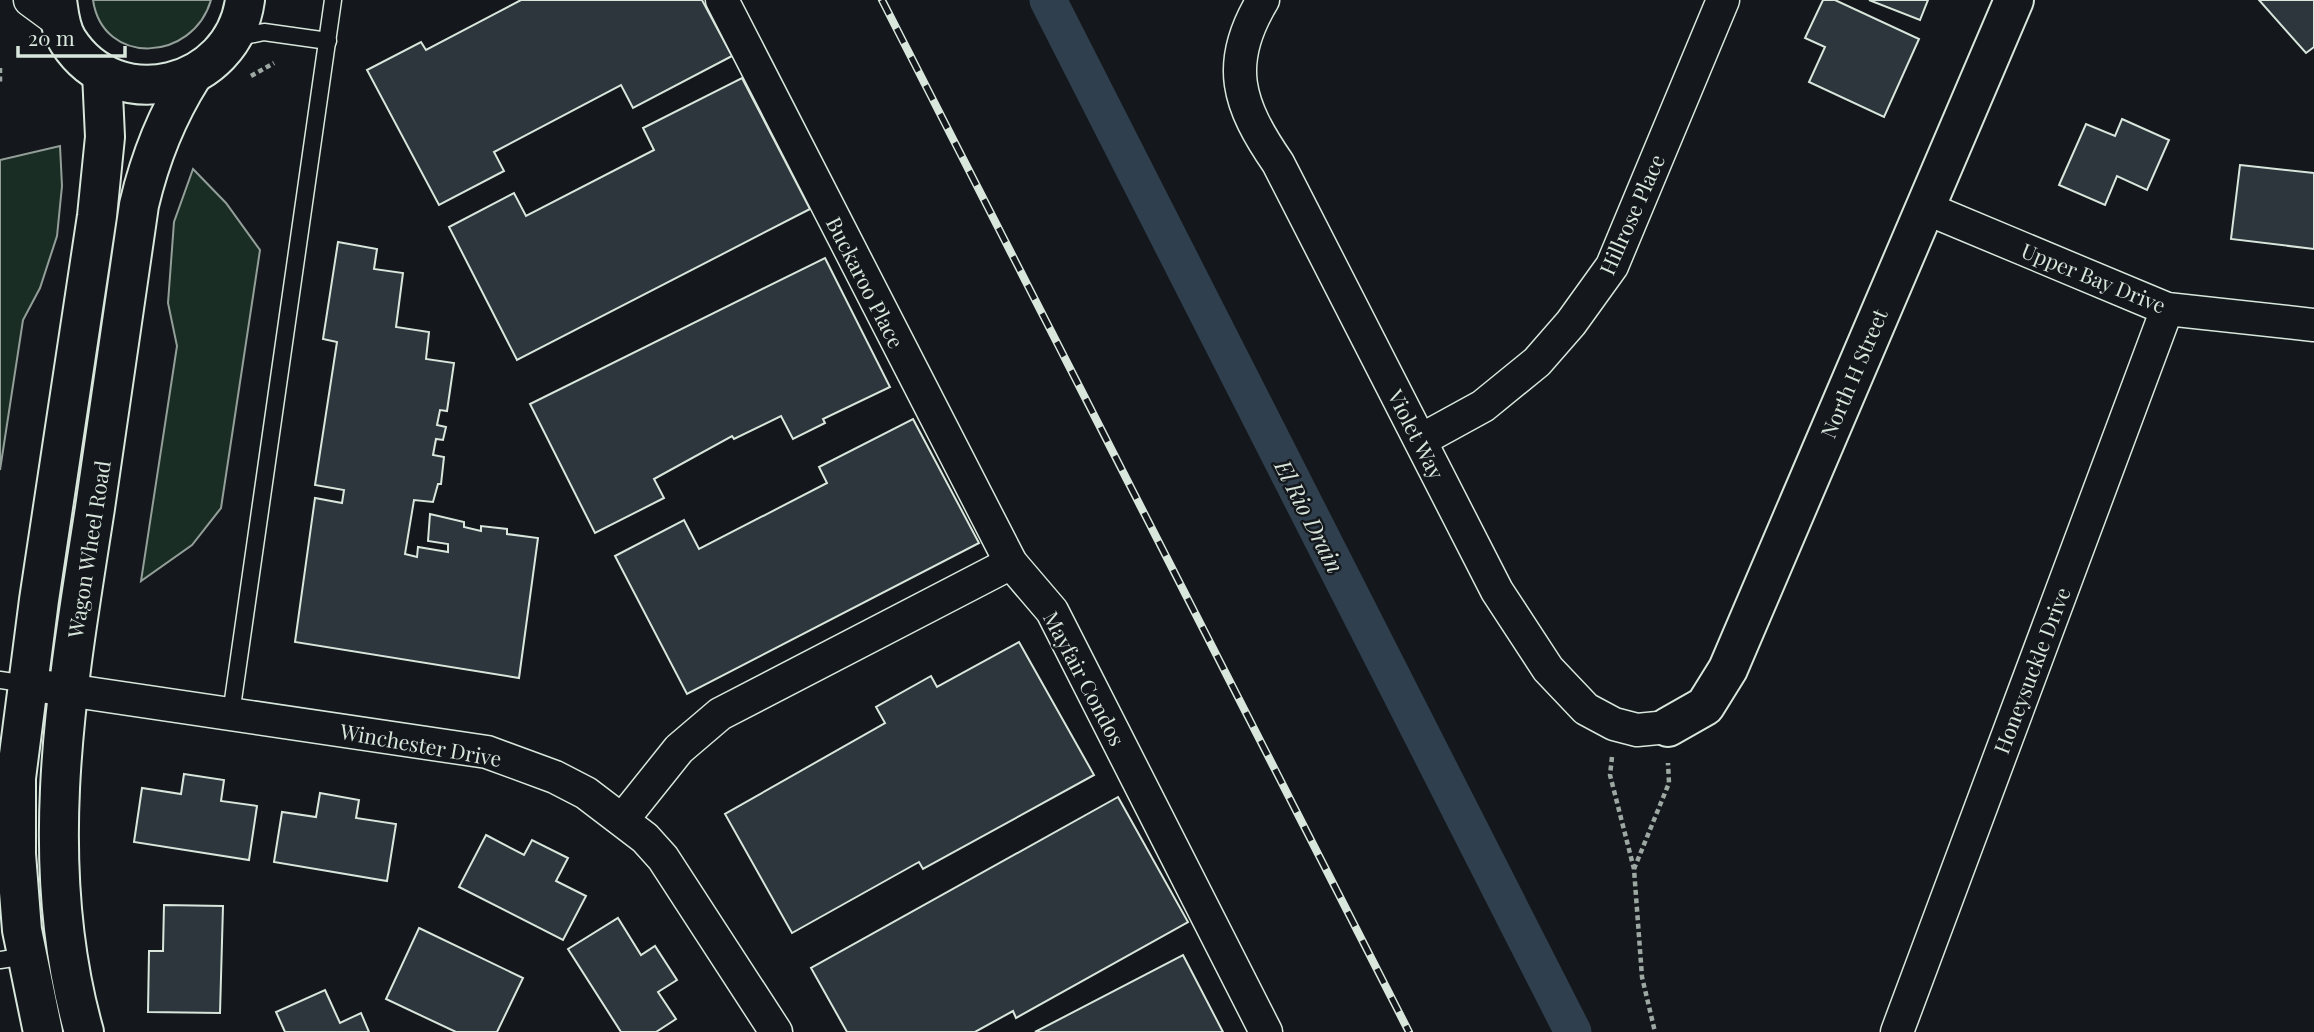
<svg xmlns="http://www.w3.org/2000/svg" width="2314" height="1032" font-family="'Playfair Display',serif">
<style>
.green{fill:#1a2d24;stroke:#939e99;stroke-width:2}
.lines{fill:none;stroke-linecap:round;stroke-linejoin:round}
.canal{stroke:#2f3f4d;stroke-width:37}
.building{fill:#2c363c;stroke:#d8e6dc;stroke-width:2}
.service-casing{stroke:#d8e6dc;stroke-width:19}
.minor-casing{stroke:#d8e6dc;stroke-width:35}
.tertiary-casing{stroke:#d8e6dc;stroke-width:42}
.path{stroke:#9da8a2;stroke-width:4.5;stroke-dasharray:5 3.5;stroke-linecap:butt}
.service{stroke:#14181c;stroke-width:16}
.minor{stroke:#14181c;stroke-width:32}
.tertiary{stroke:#14181c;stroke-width:38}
.rail-casing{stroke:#d8e6dc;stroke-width:8}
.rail{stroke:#14181c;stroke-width:5;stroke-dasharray:16;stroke-linecap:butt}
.labels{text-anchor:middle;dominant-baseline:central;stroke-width:5;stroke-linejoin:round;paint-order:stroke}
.street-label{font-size:21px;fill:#d8e6dc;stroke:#14181c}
.water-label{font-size:23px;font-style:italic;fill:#d8e6dc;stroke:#14181c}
</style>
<rect width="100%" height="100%" fill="#14181c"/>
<g class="green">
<path d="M93,0H211C193,62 103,67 93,0Z"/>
<path d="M60,146L62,186L57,236L40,288L23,320L0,470V160Z"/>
<path d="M193,169L226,203L260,250L221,508L192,545L141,581L177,346L168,303L174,222Z"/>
</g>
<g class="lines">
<path class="canal" d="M1048,0L1573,1032"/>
</g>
<g class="building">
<path d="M521,0H702L732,56L633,108L621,85L494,152L504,171L439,205L367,70L421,42L426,50Z"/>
<path d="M1823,0H1835L1919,39L1884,117L1809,82L1825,47L1805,38Z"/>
<path d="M1869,0H1928L1920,20Z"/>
<path d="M2259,0H2314V47L2306,53Z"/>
<path d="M742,78L810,209L517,360L449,227L514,193L526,216L654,150L643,128Z"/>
<path d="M2122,119L2169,140L2147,190L2117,176L2105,205L2059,185L2086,124L2115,136Z"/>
<path d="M2240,165L2314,173V249L2231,239Z"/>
<path d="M338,242L377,249L374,269L403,273L396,327L429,332L426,359L454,363L447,411L440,410L437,425L446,427L443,440L436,439L433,455L444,457L441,484H438L433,502L414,500L405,554L417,557L418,547L448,552V544L428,541L430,514L464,522V527L481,531V526L507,529V534L538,538L519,678L295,642L315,498L342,503L344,490L315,485L337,342L323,339Z"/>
<path d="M825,258L890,387L823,419L825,423L793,439L781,416L734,439L732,436L654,479L664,498L595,533L530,404Z"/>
<path d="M913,419L979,543L687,694L615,556L684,520L699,549L827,483L819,467Z"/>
<path d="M1019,642L1094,775L923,869L919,862L792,933L725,814L885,723L876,707L931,676L937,687Z"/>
<path d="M184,774L224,780L221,801L257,806L249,860L134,842L142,788L181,794Z"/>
<path d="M320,793L359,800L356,818L396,824L387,881L274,862L282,812L316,817Z"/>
<path d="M1118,797L1188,922L1016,1018L1013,1011L975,1032H847L811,968Z"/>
<path d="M486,835L524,855L532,840L568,858L556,881L586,896L563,940L459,887Z"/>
<path d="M164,905L223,906L220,1013L148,1012L149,951H163Z"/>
<path d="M618,918L641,955L655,946L677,980L658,992L676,1019L656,1032H621L568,949Z"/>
<path d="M419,928L523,978L497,1032H456L386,999Z"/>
<path d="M1183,955L1223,1032H1035Z"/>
<path d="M325,990L340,1023L361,1013L369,1032H285L276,1012Z"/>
</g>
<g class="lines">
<defs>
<g id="service">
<path d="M234,38L264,32L328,41"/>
<path d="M0,680L27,684"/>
<path d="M231,714L333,0"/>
<path d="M0,960L26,956"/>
</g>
<g id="minor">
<path d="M30,0L60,22"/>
<path d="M722,0L1011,563L1052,611L1266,1032"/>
<path d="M1263,0C1224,64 1238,105 1278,163L1497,591L1548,669L1586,709L1614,724L1637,730L1668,727"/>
<path d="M1923,207L2167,309L2314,325"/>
<path d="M1421,440L1483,406L1537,362L1571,323L1612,266L1723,0"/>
<path d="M27,684L487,752L555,777L586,793L645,838L663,858L776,1032"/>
<path d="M623,819L679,749L720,714L1011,563"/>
<path d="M1897,1032L2167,309"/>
</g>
<g id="tertiary">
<path d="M57,0C59,14 60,29 68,41C117,117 233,88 245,0"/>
<path d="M1668,727L1705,706L1728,669L2014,0"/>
<path d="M43,1032L22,930L16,854V778L39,600L97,216L105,137L102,73"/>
<path d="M84,1032C35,859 68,682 95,508C110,407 124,306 139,205C150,158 166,117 192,76"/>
</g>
</defs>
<use href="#service" class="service-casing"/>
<use href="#minor" class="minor-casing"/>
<use href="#tertiary" class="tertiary-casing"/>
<g class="path">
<path d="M0,68V83"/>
<path d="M251,76L274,63"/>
<path d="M1612,757L1610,775L1634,869L1642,977L1655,1032"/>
<path d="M1634,869L1669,783L1668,763"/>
</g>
<use href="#service" class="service"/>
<use href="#minor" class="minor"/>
<use href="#tertiary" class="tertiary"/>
<defs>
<path id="rail" d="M882,0L1409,1032"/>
</defs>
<use href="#rail" class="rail-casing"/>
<use href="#rail" class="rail"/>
</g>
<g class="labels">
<g class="street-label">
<text transform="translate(1631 214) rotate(-66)">Hillrose Place</text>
<text transform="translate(2094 277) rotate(22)">Upper Bay Drive</text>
<text transform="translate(866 282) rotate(63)">Buckaroo Place</text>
<text transform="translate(1853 373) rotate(-67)">North H Street</text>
<text transform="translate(1417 434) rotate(63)">Violet Way</text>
<text transform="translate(88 549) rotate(-81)">Wagon Wheel Road</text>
<text transform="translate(2031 670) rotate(-69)">Honeysuckle Drive</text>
<text transform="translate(1085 678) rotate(62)">Mayfair Condos</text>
<text transform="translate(421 744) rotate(10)">Winchester Drive</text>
</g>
<g class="water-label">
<text transform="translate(1310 516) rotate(63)">El Rio Drain</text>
</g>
</g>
<path d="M18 46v10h107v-10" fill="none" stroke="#d8e6dc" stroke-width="3.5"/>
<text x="28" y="46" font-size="21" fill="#d8e6dc" stroke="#14181c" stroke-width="5" paint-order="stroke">20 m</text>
</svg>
